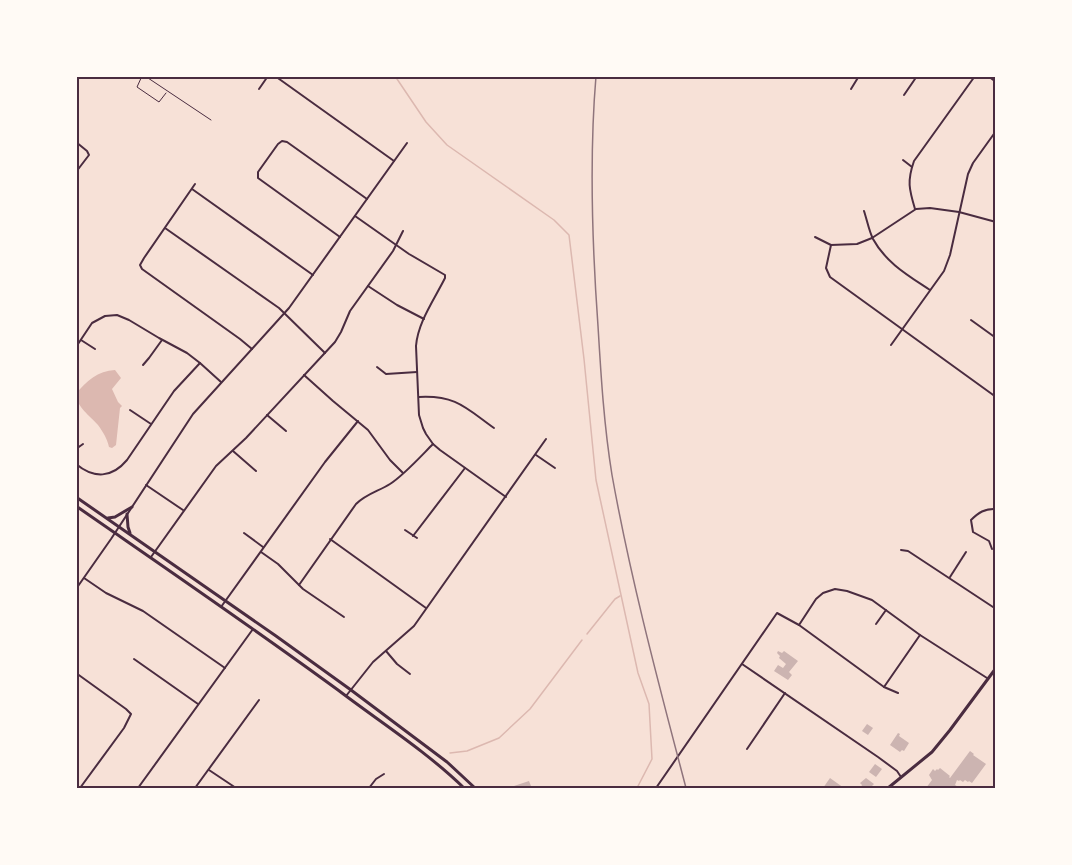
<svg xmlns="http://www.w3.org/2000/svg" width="1072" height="865" font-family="'Work Sans',sans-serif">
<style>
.water{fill:#dcb8b0}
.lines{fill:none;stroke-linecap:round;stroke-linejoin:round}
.stream{stroke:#dcb8b0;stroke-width:1.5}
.building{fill:#ccb4b1}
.service{stroke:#4a2c40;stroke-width:1}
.minor{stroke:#4a2c40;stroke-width:2}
.tertiary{stroke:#4a2c40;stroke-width:2}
.secondary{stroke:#4a2c40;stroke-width:3}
.rail{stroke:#8f747c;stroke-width:1.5}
.neatline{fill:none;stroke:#4a2c40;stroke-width:2}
</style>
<rect width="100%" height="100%" fill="#f7e1d7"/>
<path class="water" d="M115,370L121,378L112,389L118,402L122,406L120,408L116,445L112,448L109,447C107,438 103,432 98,425C90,416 76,406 76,394C86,381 98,371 115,370Z"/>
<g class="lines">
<g class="stream">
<path d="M395,76L426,122L447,145L554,220L569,235L584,359L596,480L638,673L649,704L652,759L637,788"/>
<path d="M587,634L615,599L620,596"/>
<path d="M450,753L467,751L499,738L530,709L582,640"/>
</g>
</g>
<g class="building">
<path d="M778,651L782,653L784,651L798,661L789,672L792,675L788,680L774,671L778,665L783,668L786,664L779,658L780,656L777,653Z"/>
<path d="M867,724L873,728L868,735L862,731Z"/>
<path d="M898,733L900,734L899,736L909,743L904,751L902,750L900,752L890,745Z"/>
<path d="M970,751L974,754L973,755L986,764L972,783L969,781L968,782L965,780L963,782L960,780L959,781L957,780L955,785L960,788L953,787L943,788L941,787L938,788L936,787L935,788H926L932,780L929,775L933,769L935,771L937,769L938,770L940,768L950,776L949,777L950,778Z"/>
<path d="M875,764L882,769L876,777L869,772Z"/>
<path d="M830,778L844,788H823Z"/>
<path d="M866,778L874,784L870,788H863L861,787L862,785L860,783Z"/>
<path d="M529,781L531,786L522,788H508Z"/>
</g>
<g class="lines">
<g class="service">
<path d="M142,76L137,87L159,102L166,93"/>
<path d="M145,76L211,120"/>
</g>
<g class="minor">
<path d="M275,76L394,161"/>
<path d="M988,76L996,82"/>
<path d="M259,89L268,76"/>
<path d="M851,89L859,76"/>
<path d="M904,95L917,76"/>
<path d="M76,142L87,151L89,155L76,172"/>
<path d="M903,160L912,167"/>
<path d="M195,184L144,258L140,265L142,269L240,339L252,349"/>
<path d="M192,189L313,275"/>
<path d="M915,209C909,189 907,181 914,161L975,76"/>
<path d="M864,211C867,220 869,231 873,239C886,263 909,276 930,290"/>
<path d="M355,216L409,254L445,275V278C434,300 418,322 416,346L419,415L423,428L426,434L433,444L440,450L506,497"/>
<path d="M165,228L279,308L325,353"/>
<path d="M340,237L258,178V172L278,144L282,141L287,142L367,199"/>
<path d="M815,237L831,245L857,244L872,238L916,209L930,208L959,212L996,222"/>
<path d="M831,245L826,268L830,277L996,397"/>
<path d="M995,277H996"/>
<path d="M368,286L397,305L424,319"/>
<path d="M971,320L996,338"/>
<path d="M81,340L95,349"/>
<path d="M891,345L944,271L950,255L968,174L973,163L996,131"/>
<path d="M76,347L92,323L105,316L117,315L129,320L159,338L187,353L200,363L221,382"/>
<path d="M143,365L149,358L162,340"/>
<path d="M377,367L386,374L417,372"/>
<path d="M304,375L333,401L368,430L390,460L403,473"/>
<path d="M419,397C456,395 466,408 494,428"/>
<path d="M130,410L151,424"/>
<path d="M267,415L286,431"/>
<path d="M76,449L83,444"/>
<path d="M233,451L256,471"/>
<path d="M536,455L555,468"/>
<path d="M76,464C94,479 112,478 127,460L174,391L200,363"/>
<path d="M146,485L183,510"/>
<path d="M405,530L417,538"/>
<path d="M244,533L263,547"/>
<path d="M413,536L465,468"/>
<path d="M330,539L426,608"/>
<path d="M992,549L989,541L973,532L971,520C978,513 985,508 996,509"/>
<path d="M901,550L908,551L996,609"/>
<path d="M261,552L278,564L303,589L344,617"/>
<path d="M151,557L216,466L246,438L335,342L341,332L350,311L393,251L403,231"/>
<path d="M950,577L966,552"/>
<path d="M84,578L106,593L143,611L225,668"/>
<path d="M299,585L356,504C366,494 379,491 390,484C404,475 421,456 433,444"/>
<path d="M221,607L325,462L358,421"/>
<path d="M876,624L886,610"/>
<path d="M799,625L816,599L823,593L835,589L847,591L872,600L920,635L987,678"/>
<path d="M386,651L397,664L410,674"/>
<path d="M134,659L198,704"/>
<path d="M742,664L878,757L897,771L901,777"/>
<path d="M76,673L126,709L131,714L124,728L80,788"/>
<path d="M884,687L920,635"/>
<path d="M346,696L373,662L414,626L546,439"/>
<path d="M747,749L785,693"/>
<path d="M209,770L236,788"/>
<path d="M138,788L253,629"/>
<path d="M195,788L259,700"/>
<path d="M369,788L376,779L384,774"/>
<path d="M656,788L777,613L799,625L884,687L898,693"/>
</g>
<path class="tertiary" d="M76,589L111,539L193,414L289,308L407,143"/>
<g class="secondary">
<path d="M76,497L276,636L351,690L447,762L475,788"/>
<path d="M76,506C164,567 252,627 338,690C380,722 426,751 464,788"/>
<path d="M127,514L128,527L130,533"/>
<path d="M108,518L115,517L132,507"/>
<path d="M888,788L932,752L950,730L996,668"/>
</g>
<path class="rail" d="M596,76C589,159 592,243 598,326C601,376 604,426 612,475C631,581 659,685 686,788"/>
</g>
<rect width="1072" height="865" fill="none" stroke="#fffaf5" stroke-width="156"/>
<rect x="78" y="78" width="916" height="709" class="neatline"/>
</svg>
